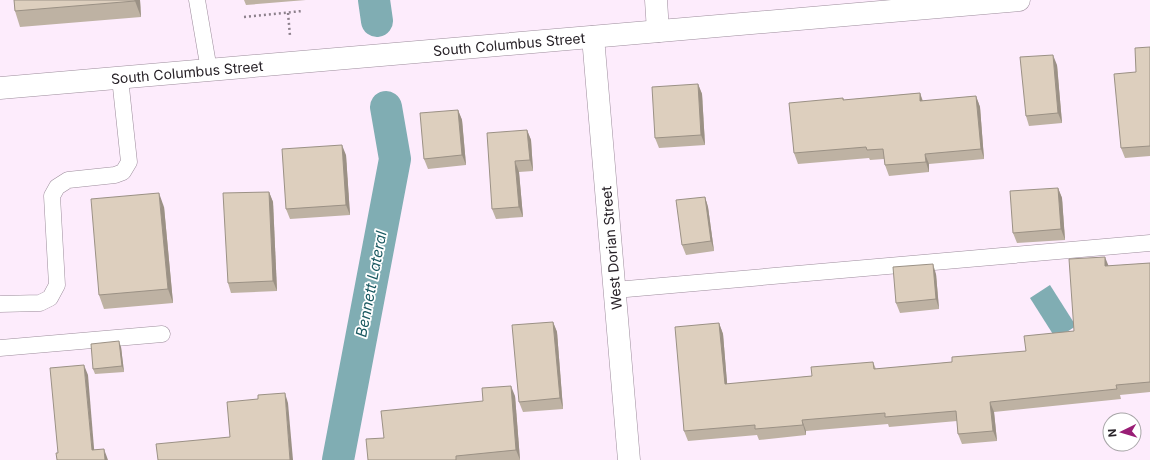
<svg xmlns="http://www.w3.org/2000/svg" width="1150" height="460" font-family="Inter,sans-serif">
<style>
.water{fill:#80adb3}
.lines{fill:none;stroke-linecap:round;stroke-linejoin:round}
.canal{stroke:#80adb3;stroke-width:32}
.lane-casing{stroke:#9d8d9c;stroke-width:17}
.street-casing{stroke:#9d8d9c;stroke-width:23}
.secondary-casing{stroke:#9d8d9c;stroke-width:23}
.path{stroke:#8d818c;stroke-width:2.5;stroke-dasharray:2 3;stroke-linecap:butt}
.lane{stroke:#fff;stroke-width:16}
.street{stroke:#fff;stroke-width:22}
.secondary{stroke:#fff;stroke-width:22}
.wall{fill:#beb2a3}
.shaded-wall{fill:#9b9185}
.building{fill:#ddcfbe;stroke:#9b9185}
.labels{text-anchor:middle;dominant-baseline:central;stroke-width:3.5;stroke-linejoin:round;paint-order:stroke}
.street-label{font-size:14px;fill:#262026;stroke:#fff}
.water-label{font-size:15px;font-style:italic;fill:#195860;stroke:#fff}
</style>
<rect width="100%" height="100%" fill="#fdecfc"/>
<path class="water" d="M1050,285L1076,326L1056,339L1030,298Z"/>
<g class="lines">
<g class="canal">
<path d="M374,0L377,21"/>
<path d="M338,460L395,159L386,107"/>
</g>
<defs>
<g id="lane">
<path d="M197,0L209,70"/>
<path d="M615,290L1150,243"/>
<path d="M0,304L40,303L50,298L57,285L52,196L57,187L68,180L115,175L123,172L129,162L120,78"/>
<path d="M0,348L162,334"/>
</g>
<g id="street">
<path d="M656,0L658,31"/>
<path d="M593,37L629,460"/>
</g>
<path id="secondary" d="M0,88L1019,0"/>
</defs>
<use href="#lane" class="lane-casing"/>
<use href="#street" class="street-casing"/>
<use href="#secondary" class="secondary-casing"/>
<g class="path">
<path d="M288,13L290,36"/>
<path d="M244,17L302,11"/>
</g>
<use href="#lane" class="lane"/>
<use href="#street" class="street"/>
<use href="#secondary" class="secondary"/>
</g>
<g class="wall">
<path d="M14,0H140L141,17L20,27L15,11Z"/>
<path d="M244,0H306L246,5Z"/>
<path d="M1150,47V156L1125,158L1121,148L1136,72Z"/>
<path d="M1057,65L1062,123L1029,126L1026,116Z"/>
<path d="M698,84L702,94L705,145L659,148L655,138Z"/>
<path d="M920,93L923,101L976,96L980,107L984,159L929,164V172L889,176L885,165L884,159L870,160L869,158L798,164L794,153L843,98L844,100Z"/>
<path d="M458,110L462,120L466,165L428,169L424,159Z"/>
<path d="M527,130L531,140L533,171L519,172L523,217L496,219L492,209Z"/>
<path d="M346,155L350,215L290,219L286,209Z"/>
<path d="M1058,188L1062,198L1065,240L1017,243L1013,233Z"/>
<path d="M269,192L273,202L277,291L231,293L228,283Z"/>
<path d="M705,197L708,207L714,251L686,255L682,245Z"/>
<path d="M164,207L173,303L104,309L99,295Z"/>
<path d="M1150,263V392L1120,395L1121,399L994,412L997,441L962,444L958,434L957,421L889,427L888,424L806,431V435L759,440L757,435L688,441L684,431L719,323L723,334L727,384L812,376L873,362L876,369L952,362L1026,351L1074,331L1108,266Z"/>
<path d="M936,274L939,309L900,313L896,303Z"/>
<path d="M553,322L557,332L563,409L523,412L519,402Z"/>
<path d="M121,347L124,372L95,374L93,369Z"/>
<path d="M515,396L520,460H368L384,438L483,401Z"/>
</g>
<g class="shaded-wall">
<path d="M135,0H140L141,17L135,1Z"/>
<path d="M1053,55L1057,65L1062,123L1058,113Z"/>
<path d="M698,84L702,94L705,145L701,135Z"/>
<path d="M920,93L923,103L920,101Z"/>
<path d="M976,96L980,107L984,159L981,149Z"/>
<path d="M458,110L462,120L466,165L462,155Z"/>
<path d="M527,130L531,140L533,171L530,160Z"/>
<path d="M342,145L346,155L350,215L346,205Z"/>
<path d="M925,154L929,164V172L926,162Z"/>
<path d="M515,161L519,172L523,217L519,207Z"/>
<path d="M1058,188L1062,198L1065,240L1061,229Z"/>
<path d="M269,192L273,202L277,291L273,281Z"/>
<path d="M159,193L164,207L173,303L168,289Z"/>
<path d="M705,197L708,207L714,251L711,241Z"/>
<path d="M1105,257L1109,267L1105,266Z"/>
<path d="M933,264L936,274L939,309L936,299Z"/>
<path d="M553,322L557,332L563,409L560,398Z"/>
<path d="M719,323L723,334L728,394L725,384Z"/>
<path d="M119,341L121,347L124,372L122,366Z"/>
<path d="M84,365L88,375L95,460L92,450Z"/>
<path d="M511,386L515,396L520,460L516,450Z"/>
<path d="M285,393L288,403L293,460H290Z"/>
<path d="M990,402L994,412L997,441L993,431Z"/>
<path d="M802,420L806,431V435L803,425Z"/>
<path d="M104,449L108,460H105Z"/>
</g>
<g class="building">
<path d="M14,0H135V1L15,11Z"/>
<path d="M1150,47V146L1121,148L1114,74L1136,72L1135,48Z"/>
<path d="M1053,55L1058,113L1026,116L1020,57Z"/>
<path d="M698,84L701,135L655,138L652,87Z"/>
<path d="M920,93V101L976,96L981,149L925,154L926,162L885,165L883,149L867,150L866,147L794,153L789,103L843,98V100Z"/>
<path d="M458,110L462,155L424,159L420,113Z"/>
<path d="M527,130L530,160L515,161L519,207L492,209L487,133Z"/>
<path d="M342,145L346,205L286,209L282,149Z"/>
<path d="M1058,188L1061,229L1013,233L1010,191Z"/>
<path d="M269,192L273,281L228,283L223,193Z"/>
<path d="M159,193L168,289L99,295L91,199Z"/>
<path d="M705,197L711,241L682,245L676,200Z"/>
<path d="M1105,257V266L1150,263V382L1116,385L1117,389L990,402L993,431L958,434L956,411L885,417V413L802,420L803,425L755,429V425L684,431L675,327L719,323L725,384L812,376L811,367L873,362L874,369L952,362V357L1026,351L1024,336L1074,331L1069,259Z"/>
<path d="M933,264L936,299L896,303L893,267Z"/>
<path d="M553,322L560,398L519,402L512,325Z"/>
<path d="M119,341L122,366L93,369L91,344Z"/>
<path d="M84,365L92,450L104,449L105,460H57L56,453H58L50,368Z"/>
<path d="M511,386L516,450L456,456V460H368L366,439L384,438L381,411L483,401L482,388Z"/>
<path d="M285,393L290,460H158L156,444L230,437L227,402L258,399V395Z"/>
</g>
<g class="labels">
<g class="street-label">
<text transform="translate(509 44) rotate(-5)">South Columbus Street</text>
<text transform="translate(187 72) rotate(-5)">South Columbus Street</text>
<text transform="translate(611 248) rotate(-95)">West Dorian Street</text>
</g>
<g class="water-label">
<text transform="translate(371 284) rotate(-79)">Bennett Lateral</text>
</g>
</g>
<g transform="translate(1122 432) rotate(265)"><circle r="19" fill="#ffffff" stroke="#a8a6a8"/>
<path d="M0-3L7 15L0 10L-7 15Z" fill="#991d75"/>
<text y="-6" font-size="11" font-weight="bold" text-anchor="middle" fill="#262026">N</text>
</g>
</svg>
